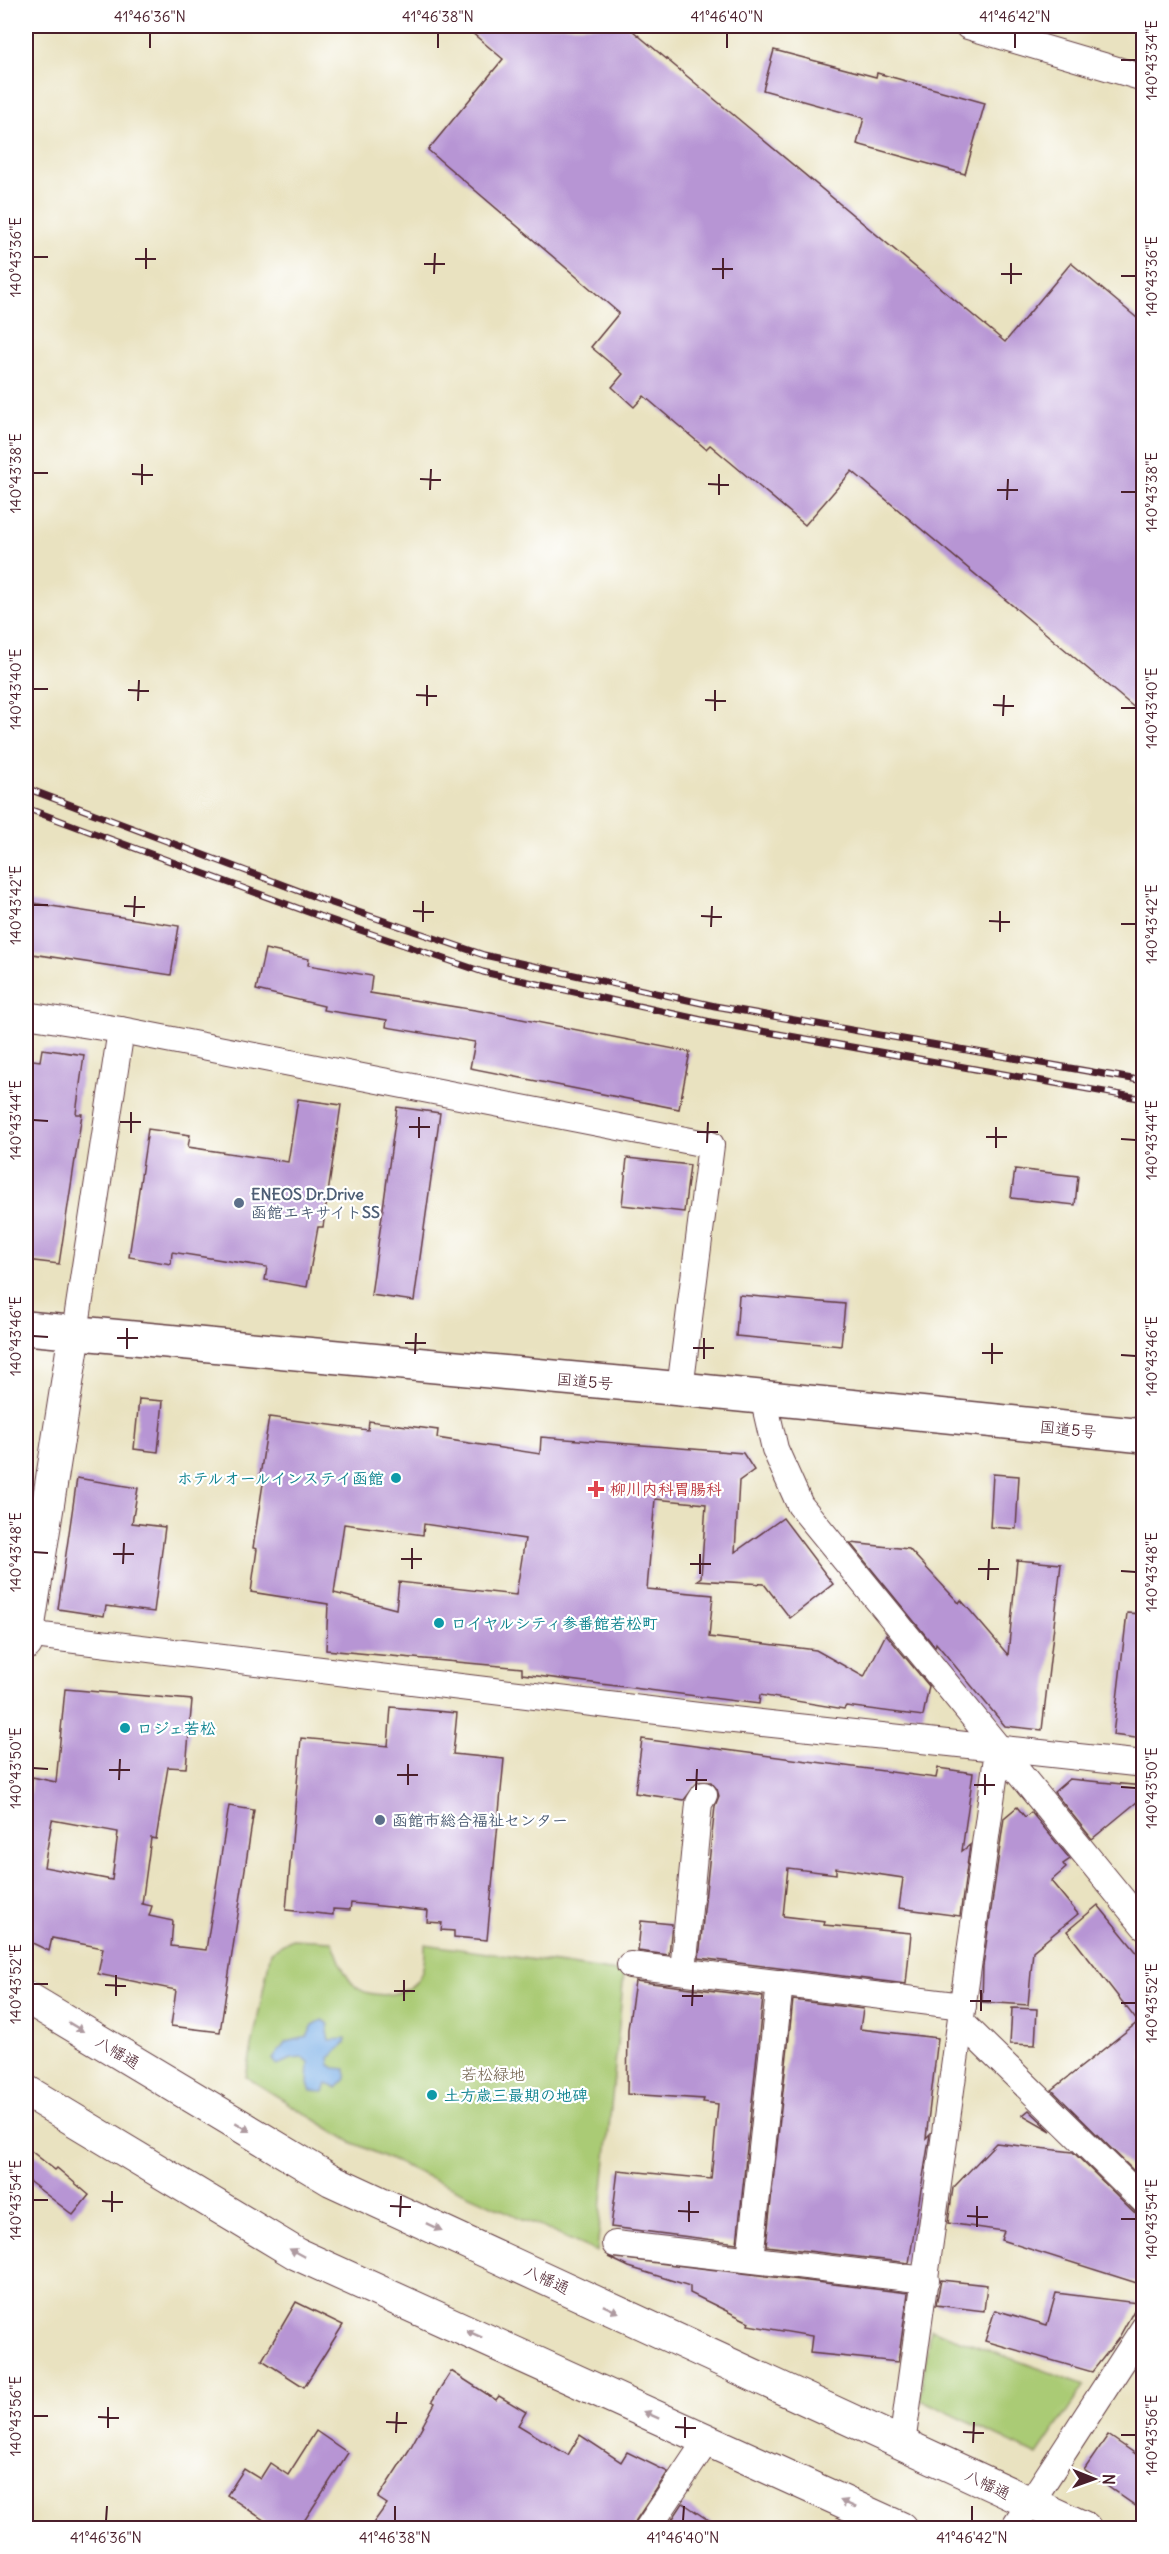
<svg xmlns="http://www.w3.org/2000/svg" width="1169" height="2554" font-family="Delius,'Klee One',sans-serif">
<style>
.green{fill:#aacb74;stroke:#7a7550;stroke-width:1.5}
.water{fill:#78aee6;stroke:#616688;stroke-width:1.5}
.building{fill:#b795d4;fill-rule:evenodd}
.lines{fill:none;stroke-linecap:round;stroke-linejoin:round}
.minor-casing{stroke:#623c41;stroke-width:28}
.tertiary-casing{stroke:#623c41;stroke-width:34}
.trunk-casing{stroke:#623c41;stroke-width:36}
.minor{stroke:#fff;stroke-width:26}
.tertiary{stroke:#fff;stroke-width:32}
.trunk{stroke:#fff;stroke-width:33}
.rail-casing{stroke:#4a1f2b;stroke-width:7}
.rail{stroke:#fff;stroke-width:4.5;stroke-dasharray:14;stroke-linecap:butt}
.oneway{fill:#ae9aa0}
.ticks{fill:none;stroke:#4a1f2b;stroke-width:2}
.service-dot{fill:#5c6f8a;stroke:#fff;stroke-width:2}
.culture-dot{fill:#0f9aa8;stroke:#fff;stroke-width:2}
.health-dot{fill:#e0444e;stroke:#fff;stroke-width:2}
.labels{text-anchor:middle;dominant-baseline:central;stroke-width:4.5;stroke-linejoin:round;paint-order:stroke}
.service-label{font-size:16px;font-weight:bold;fill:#4e5e75;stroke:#fff;text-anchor:start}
.street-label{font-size:16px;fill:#4a1f2b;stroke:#fff}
.culture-label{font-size:16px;font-weight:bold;fill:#0d838f;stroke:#fff;text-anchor:start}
.health-label{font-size:16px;font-weight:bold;fill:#be3a42;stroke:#fff;text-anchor:start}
.park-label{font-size:16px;fill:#6c5b45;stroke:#fff}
.neatline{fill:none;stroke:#4a1f2b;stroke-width:2}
.ticks-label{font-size:15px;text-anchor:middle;fill:#4a1f2b}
</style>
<rect width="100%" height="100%" fill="#fff"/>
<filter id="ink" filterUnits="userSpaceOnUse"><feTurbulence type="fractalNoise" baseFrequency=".0167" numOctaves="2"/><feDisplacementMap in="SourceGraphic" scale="12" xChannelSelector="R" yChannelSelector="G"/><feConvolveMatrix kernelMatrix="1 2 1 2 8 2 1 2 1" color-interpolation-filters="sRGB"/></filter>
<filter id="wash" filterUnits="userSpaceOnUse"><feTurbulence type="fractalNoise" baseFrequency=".008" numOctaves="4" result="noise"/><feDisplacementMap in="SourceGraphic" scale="24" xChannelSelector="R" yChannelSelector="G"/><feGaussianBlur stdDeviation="1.35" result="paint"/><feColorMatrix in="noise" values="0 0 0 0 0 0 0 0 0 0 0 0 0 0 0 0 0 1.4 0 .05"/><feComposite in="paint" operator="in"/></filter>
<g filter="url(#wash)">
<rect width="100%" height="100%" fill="#e9e2c0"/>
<g class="green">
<path d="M292,1939L332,1941C338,1955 343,1975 355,1986C370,2000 407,1997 418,1979C425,1968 425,1956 425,1944L624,1973L597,2252L351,2142L246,2077L271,1951Z"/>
<path d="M930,2329L1085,2385L1037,2455L920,2399Z"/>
</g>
<path class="water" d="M322,2020L329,2024L327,2032L329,2040L346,2039L345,2044L329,2058L330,2065L335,2068L346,2069V2079L337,2088L327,2084L324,2092L311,2091L308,2084L309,2062L303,2058L292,2059L277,2065L273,2059L286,2042L307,2037L313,2025Z"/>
<g id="blocks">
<g class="building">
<path d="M464,26H627L1005,342L1071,263L1143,323V715L852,471L805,525L710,445L706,449L644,396L634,407L612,387L623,374L591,347L619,313L428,150L503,59Z"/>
<path d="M774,50L876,77L877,73L985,103L965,174L857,144L864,118L763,90Z"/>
<path d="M26,902L179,926L171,975L26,953Z"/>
<path d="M265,949L309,959L308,965L372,976L370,993L481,1011L690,1052L679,1109L470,1068L475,1042L386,1027L387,1020L323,1010L324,1006L256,990Z"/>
<path d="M42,1049L84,1055L76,1114H82L59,1264L26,1260V1059L40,1061Z"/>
<path d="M298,1099L341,1105L323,1227H318L307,1287L265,1280L267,1267L172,1252L171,1264L129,1257L148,1129L190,1135L188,1147L288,1162Z"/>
<path d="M397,1107L440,1113L414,1301L371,1295Z"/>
<path d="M627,1158L690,1165L684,1212L622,1205Z"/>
<path d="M1015,1169L1078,1176L1075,1205L1011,1198Z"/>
<path d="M739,1295L845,1304L841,1346L736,1336Z"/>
<path d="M139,1399L163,1401L158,1452L134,1449Z"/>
<path d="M269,1417L368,1430L369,1421L438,1430L437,1438L540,1454L541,1437L743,1453L754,1470L739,1481L735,1552L783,1518L833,1584L790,1618L764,1584L697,1580L701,1577L706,1504L655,1499L647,1589L713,1595L709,1637L816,1650L864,1677L886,1634L929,1686L923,1716L846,1706L844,1709L760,1695L759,1704L522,1674V1668L326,1650L328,1604L251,1592L257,1549L253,1548L264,1477L260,1476ZM344,1524L423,1535L424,1524L525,1539L516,1595L399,1582L396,1609L334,1593Z"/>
<path d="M993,1474L1019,1476L1016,1529L990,1527Z"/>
<path d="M77,1478L138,1488L132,1523L165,1527L154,1612L106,1606L104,1616L58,1609Z"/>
<path d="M850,1543L909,1549L959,1603L961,1600L1008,1655L1017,1560L1061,1564L1042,1730L1005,1726L936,1643L935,1647Z"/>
<path d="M1127,1613L1143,1614V1739L1113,1735Z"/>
<path d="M65,1689L192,1700L186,1768L168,1767L156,1839L151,1838L142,1904L152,1906L149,1916L173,1921L171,1946L206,1950L229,1806L254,1810L220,2032L171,2026L176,1990L98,1974L103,1948L52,1938L49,1951L26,1940V1818L32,1777L56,1782ZM52,1820L118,1832L112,1880L44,1867Z"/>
<path d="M391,1707L457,1713L453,1754L504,1759L487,1940L454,1937V1931L441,1930L442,1923L427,1922L428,1911L351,1903L350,1910L333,1909V1915L286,1910L301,1738L388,1746Z"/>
<path d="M642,1739L936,1778L938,1768L973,1773L962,1851L970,1845L960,1916L899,1908L903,1878L836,1868V1874L788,1868L783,1916L825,1921L824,1925L911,1933L906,1984L699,1958L715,1806L719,1796L717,1789L711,1782H698L684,1800L635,1793Z"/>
<path d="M1069,1779L1143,1786V1797L1092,1839L1054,1792Z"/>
<path d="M1017,1807L1025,1817L1031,1812L1070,1859L1063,1864L1066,1868L1051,1881L1078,1914L1033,1951L1028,2005L982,2002L983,1966L1004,1818Z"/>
<path d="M1098,1905L1143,1960V2180L1052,2090L1138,2022L1067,1931Z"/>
<path d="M641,1921L672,1924L669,1955L638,1951Z"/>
<path d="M635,1981L763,1997L737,2243L611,2227L618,2170L711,2179L718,2104L703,2102L704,2099L627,2094L628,2029Z"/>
<path d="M793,2000L863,2009L860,2029L938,2038L926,2138L930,2134L909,2263L766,2246Z"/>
<path d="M1012,2008L1037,2009L1035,2045L1010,2044Z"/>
<path d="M1029,2110L1051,2131L1023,2115Z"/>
<path d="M996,2143L1073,2152L1134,2212L1143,2216V2285L1001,2240L1004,2231L948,2223L953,2188Z"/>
<path d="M26,2147L55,2170L57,2168L89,2195L73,2215L26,2179Z"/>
<path d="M608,2257L908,2293L898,2362L810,2353L812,2336L748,2325L749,2322L690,2293V2286L629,2267Z"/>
<path d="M941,2280L987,2285L984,2311L936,2305Z"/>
<path d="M1056,2293L1138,2303L1118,2339L1092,2372L985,2341L995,2310L1047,2325Z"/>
<path d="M296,2302L343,2325L304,2387L262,2360Z"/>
<path d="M451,2371L496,2400L499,2396L526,2412L518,2425L568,2455L580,2435L621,2462L627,2452L668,2472L636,2520L633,2529H369L387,2504L378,2498L409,2450L435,2403L432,2401Z"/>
<path d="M316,2431L348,2453L299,2529H277L227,2495L244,2469L260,2479L270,2463L288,2475Z"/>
<path d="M1108,2435L1143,2459V2511L1084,2470Z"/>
<path d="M683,2503L721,2529H666Z"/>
</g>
</g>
</g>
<g filter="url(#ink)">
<use href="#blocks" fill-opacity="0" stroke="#623c41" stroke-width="1.5"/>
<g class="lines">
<defs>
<g id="minor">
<path d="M968,26L1144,78"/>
<path d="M26,1015L121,1030L711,1145L680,1389"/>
<path d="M75,1332L121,1030"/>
<path d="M763,1397L775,1449L800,1505L1144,1926"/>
<path d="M26,1634L715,1718L1144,1764"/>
<path d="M630,1965L963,2006"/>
<path d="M683,1971L699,1803L704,1795"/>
<path d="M961,2022L1144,2201"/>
<path d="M615,2244L926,2280"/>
<path d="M750,2259L780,1983"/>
<path d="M902,2444L998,1750"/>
<path d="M648,2528L707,2440"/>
<path d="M1014,2528L1144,2328"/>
</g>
<g id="tertiary">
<path d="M26,1644L75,1332"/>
<path d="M26,1997L331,2180L1085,2528"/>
<path d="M26,2091L297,2254L901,2528"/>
</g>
<path id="trunk" d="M26,1328L651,1386L1144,1436"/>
</defs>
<use href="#minor" class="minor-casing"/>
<use href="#tertiary" class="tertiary-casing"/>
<use href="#trunk" class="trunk-casing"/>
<use href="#minor" class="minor"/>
<use href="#tertiary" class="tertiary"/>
<use href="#trunk" class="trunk"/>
<defs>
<g id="rail">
<path d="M26,788L323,900L484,955L715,1006L1144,1081"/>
<path d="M26,808L319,916L483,972L711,1022L1144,1099"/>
</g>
</defs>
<use href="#rail" class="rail-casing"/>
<use href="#rail" class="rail"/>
</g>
<defs><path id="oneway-solid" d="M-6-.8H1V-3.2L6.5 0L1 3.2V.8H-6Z" transform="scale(1.5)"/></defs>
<g class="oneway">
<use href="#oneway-solid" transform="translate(76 2027) rotate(31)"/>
<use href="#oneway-solid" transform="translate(243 2127) rotate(31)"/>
<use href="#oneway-solid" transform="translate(434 2227) rotate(25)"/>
<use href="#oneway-solid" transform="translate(297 2253) rotate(-152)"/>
<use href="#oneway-solid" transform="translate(611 2309) rotate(25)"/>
<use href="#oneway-solid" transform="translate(474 2334) rotate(-156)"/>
<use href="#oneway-solid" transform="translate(651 2415) rotate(-156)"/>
<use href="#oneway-solid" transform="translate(848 2504) rotate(-156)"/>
</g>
</g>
<path class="ticks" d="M150,48V33M438,48V33M727,48V33M1015,48V33M1121,60H1136M33,257H48M135,259H156M424,264H445M146,269V248M712,269H733M434,274L435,253M1001,274H1022M1121,276H1136M723,279V258M1011,284V263M33,473H48M132,474L153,475M420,479L441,480M708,484L729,485M142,485V464M430,490L431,469M997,490H1018M1121,492H1136M719,495V474M1007,500L1008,479M33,689H48M128,690L149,691M416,695L437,696M705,700L726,701M138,701L139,680M993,705L1014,706M427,706V685M1121,708H1136M715,711V690M1003,716L1004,695M33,905H48M124,906L145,907M413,911L434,912M701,916L722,917M134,917L135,896M989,921L1010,922M423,922V901M1121,924H1136M711,927L712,906M1000,932V911M33,1120L48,1121M120,1122H141M409,1127H430M697,1132H718M131,1133V1112M986,1137H1007M419,1138V1117M1121,1139L1136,1140M707,1143L708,1122M996,1148V1127M33,1336L48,1337M117,1338H138M405,1343H426M693,1348H714M127,1349V1328M982,1353H1003M415,1354L416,1333M1121,1355L1136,1356M704,1359V1338M992,1364V1343M33,1552L48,1553M113,1554H134M401,1559H422M123,1564L124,1543M690,1564H711M412,1569V1548M978,1569H999M1121,1571L1136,1572M700,1574V1554M988,1580L989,1559M33,1768L48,1769M109,1770H130M397,1775H418M119,1780L120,1759M686,1780H707M408,1785V1764M974,1785H995M1121,1787L1136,1788M696,1790L697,1769M985,1795V1774M33,1984H48M105,1985L126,1986M394,1991H415M116,1996V1975M682,1996H703M404,2001V1980M970,2001H991M1121,2003H1136M692,2006L693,1985M981,2011V1990M33,2200H48M102,2201L123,2202M390,2206L411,2207M678,2211L699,2212M112,2212V2191M967,2216L988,2217M400,2217L401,2196M1121,2219H1136M689,2222V2201M977,2227V2206M33,2416H48M98,2417L119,2418M386,2422L407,2423M675,2427L696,2428M108,2428V2407M963,2432L984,2433M396,2433L397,2412M1121,2435H1136M685,2438V2417M973,2443L974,2422M106,2521L107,2506M395,2521V2506M683,2521L684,2506M972,2521V2506"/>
<g class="service-dot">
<circle cx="239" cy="1203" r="6"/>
<circle cx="380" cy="1820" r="6"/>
</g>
<g class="culture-dot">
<circle cx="396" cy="1478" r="6"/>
<circle cx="439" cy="1623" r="6"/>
<circle cx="125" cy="1728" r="6"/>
<circle cx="432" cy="2095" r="6"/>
</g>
<path class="health-dot" d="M593 1480h6v6h6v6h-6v6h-6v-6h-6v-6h6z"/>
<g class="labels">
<g class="service-label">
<text x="251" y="1194">ENEOS Dr.Drive<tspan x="251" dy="18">函館エキサイトSS</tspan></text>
<text x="392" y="1820">函館市総合福祉センター</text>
</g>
<g class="street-label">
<text transform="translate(585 1381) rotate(5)">国道5号</text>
<text transform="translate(1068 1429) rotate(6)">国道5号</text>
<text transform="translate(118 2052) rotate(31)">八幡通</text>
<text transform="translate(547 2279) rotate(25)">八幡通</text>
<text transform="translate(988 2484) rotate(26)">八幡通</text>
</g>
<g class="culture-label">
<text x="384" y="1478" text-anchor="end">ホテルオールインステイ函館</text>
<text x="451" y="1623">ロイヤルシティ参番館若松町</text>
<text x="137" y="1728">ロジェ若松</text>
<text x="444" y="2095">土方歳三最期の地碑</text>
</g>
<g class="health-label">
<text x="610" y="1489">柳川内科胃腸科</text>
</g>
<g class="park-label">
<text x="493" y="2074">若松緑地</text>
</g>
</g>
<rect width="1169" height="2554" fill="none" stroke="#fff" stroke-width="66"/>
<g transform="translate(1094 2479) rotate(91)" stroke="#ffffff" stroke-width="4.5" paint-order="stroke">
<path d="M0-4.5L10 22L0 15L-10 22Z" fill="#4a1f2b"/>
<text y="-9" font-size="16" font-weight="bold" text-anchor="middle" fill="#4a1f2b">N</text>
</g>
<rect x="33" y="33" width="1103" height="2488" class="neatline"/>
<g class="ticks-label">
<text x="150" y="22">41°46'36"N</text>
<text x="438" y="22">41°46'38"N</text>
<text x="727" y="22">41°46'40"N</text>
<text x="1015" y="22">41°46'42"N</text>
<text transform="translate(1152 60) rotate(-90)" y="5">140°43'34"E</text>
<text transform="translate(16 257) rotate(-90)" y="5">140°43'36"E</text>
<text transform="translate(1152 276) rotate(-90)" y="5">140°43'36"E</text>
<text transform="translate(16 473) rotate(-90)" y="5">140°43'38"E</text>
<text transform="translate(1152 492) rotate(-90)" y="5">140°43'38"E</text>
<text transform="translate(16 689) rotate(-90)" y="5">140°43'40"E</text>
<text transform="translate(1152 708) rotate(-90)" y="5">140°43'40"E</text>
<text transform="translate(16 905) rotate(-90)" y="5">140°43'42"E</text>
<text transform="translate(1152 924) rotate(-90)" y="5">140°43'42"E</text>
<text transform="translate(16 1120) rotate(-90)" y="5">140°43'44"E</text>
<text transform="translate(1152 1140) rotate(-90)" y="5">140°43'44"E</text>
<text transform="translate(16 1336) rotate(-90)" y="5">140°43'46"E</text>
<text transform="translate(1152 1356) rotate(-90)" y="5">140°43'46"E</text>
<text transform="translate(16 1552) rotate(-90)" y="5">140°43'48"E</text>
<text transform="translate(1152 1572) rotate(-90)" y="5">140°43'48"E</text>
<text transform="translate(16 1768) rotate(-90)" y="5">140°43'50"E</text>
<text transform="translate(1152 1788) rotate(-90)" y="5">140°43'50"E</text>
<text transform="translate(16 1984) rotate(-90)" y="5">140°43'52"E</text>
<text transform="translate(1152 2003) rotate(-90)" y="5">140°43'52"E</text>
<text transform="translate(16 2200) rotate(-90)" y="5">140°43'54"E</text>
<text transform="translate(1152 2219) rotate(-90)" y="5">140°43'54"E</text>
<text transform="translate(16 2416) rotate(-90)" y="5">140°43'56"E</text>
<text transform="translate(1152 2435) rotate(-90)" y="5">140°43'56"E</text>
<text x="106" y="2543">41°46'36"N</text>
<text x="395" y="2543">41°46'38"N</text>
<text x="683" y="2543">41°46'40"N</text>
<text x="972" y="2543">41°46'42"N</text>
</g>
</svg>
